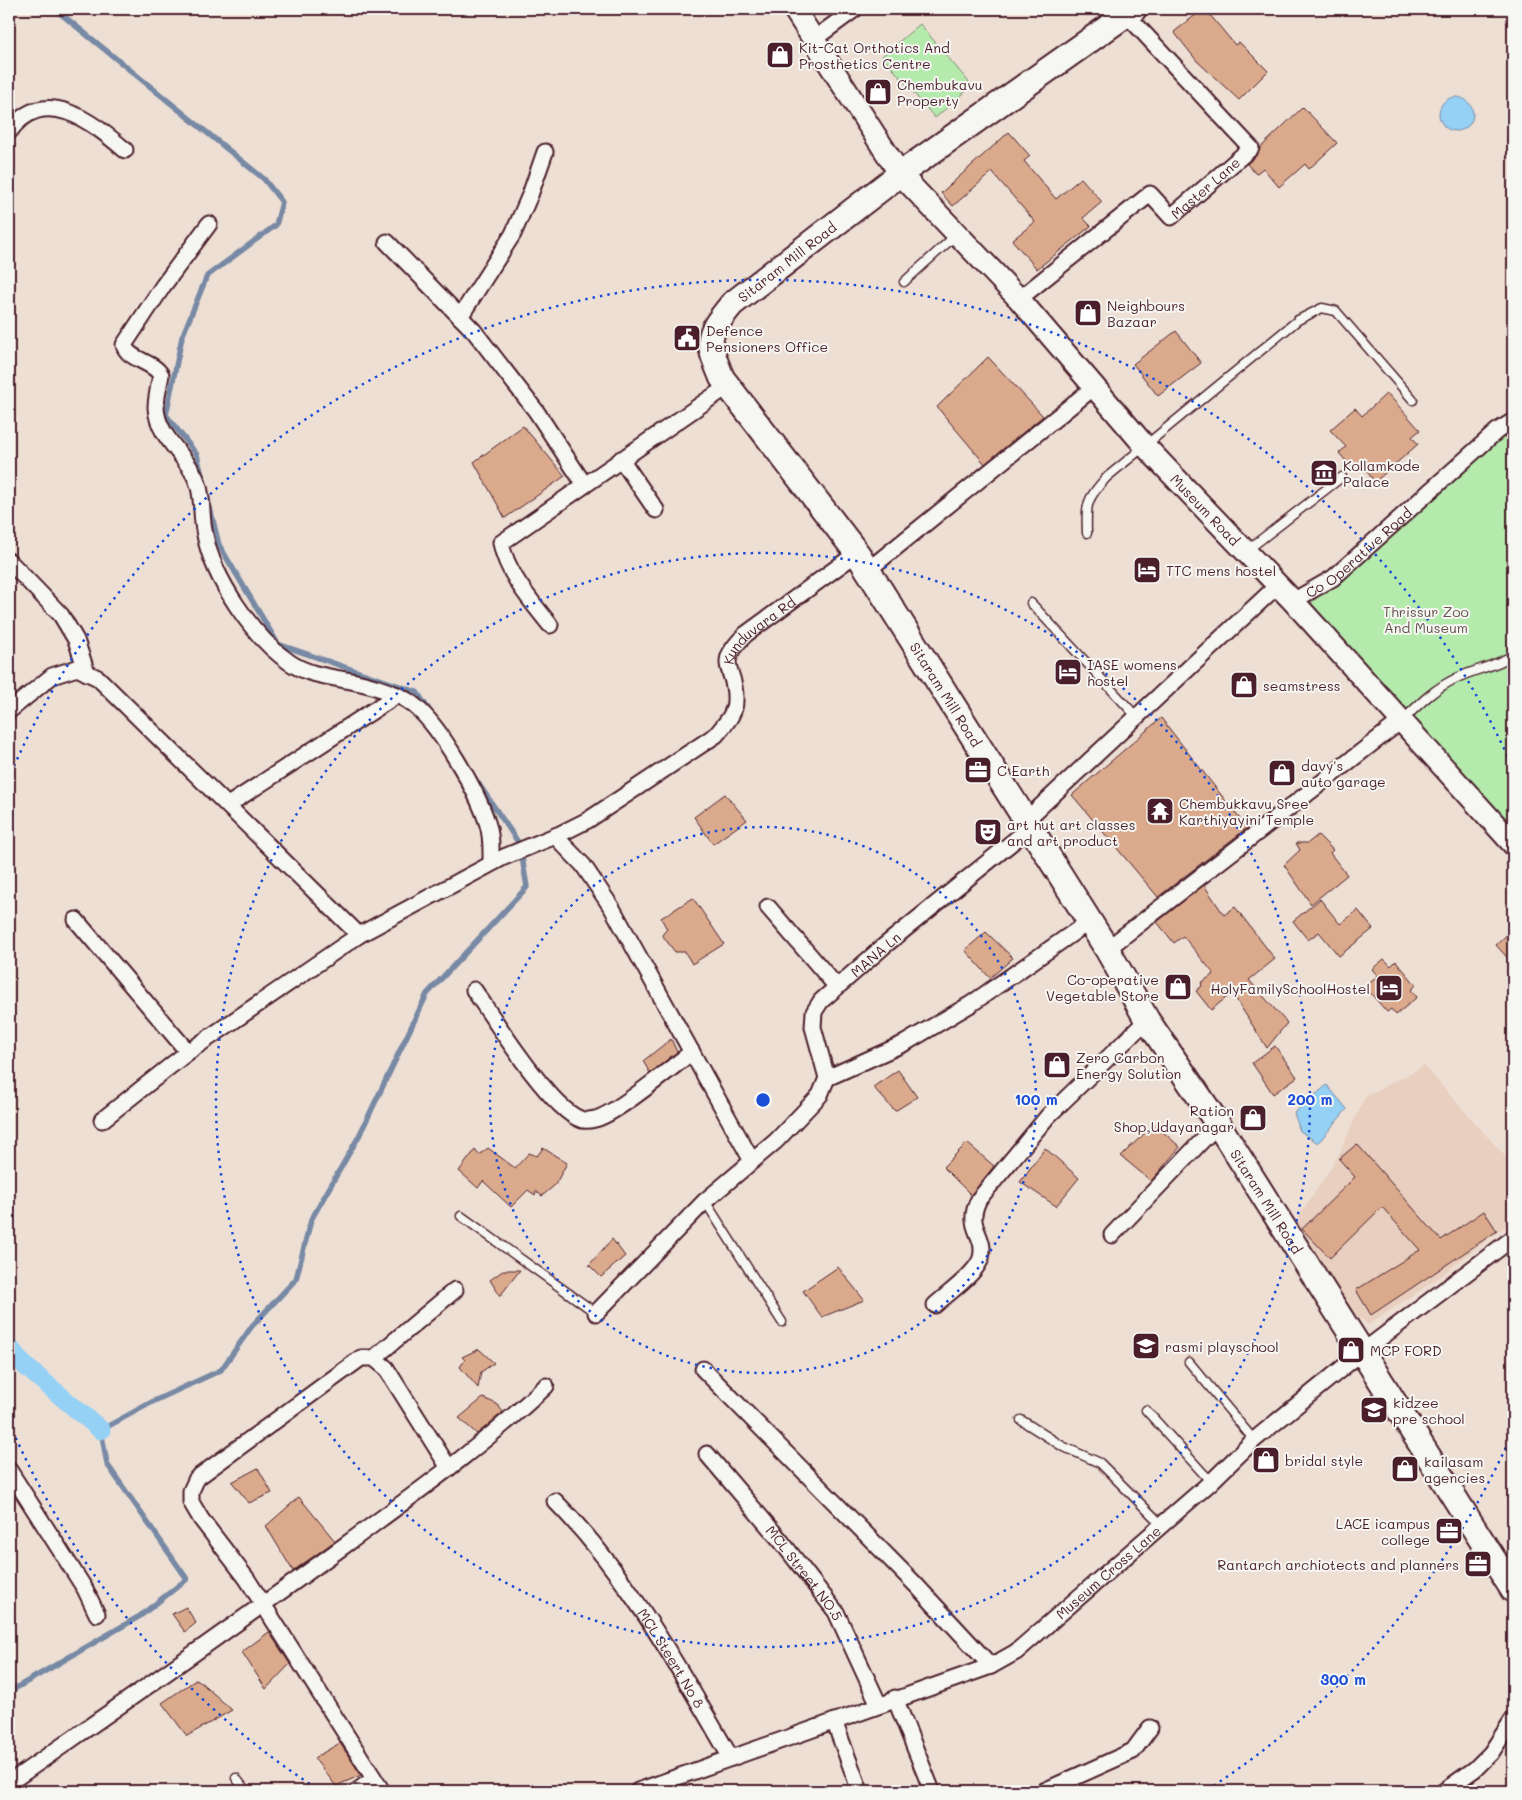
<svg xmlns="http://www.w3.org/2000/svg" width="1522" height="1800" font-family="Mali,sans-serif">
<style>
.built{fill:#e8cfbf}
.green{fill:#b4ebad;stroke:#7f856c}
.water{fill:#95d0f5;stroke:#7789a4}
.lines{fill:none;stroke-linecap:round;stroke-linejoin:round}
.stream{stroke:#7789a4;stroke-width:5.5}
.canal{stroke:#95d0f5;stroke-width:19}
.building{fill:#dbaa8d;stroke:#4a1f2b}
.lane-casing{stroke:#4a1f2b;stroke-width:11}
.street-casing{stroke:#4a1f2b;stroke-width:19}
.secondary-casing{stroke:#4a1f2b;stroke-width:25}
.primary-casing{stroke:#4a1f2b;stroke-width:28}
.lane{stroke:#f6f6f2;stroke-width:8}
.street{stroke:#f6f6f2;stroke-width:15}
.secondary{stroke:#f6f6f2;stroke-width:21}
.primary{stroke:#f6f6f2;stroke-width:24}
.ring{fill:none;stroke:#1d4ed8;stroke-width:2.5;stroke-dasharray:2.5 5}
.labels{text-anchor:middle;dominant-baseline:central;stroke-width:4;stroke-linejoin:round;paint-order:stroke}
.poi-label{font-size:14px;fill:#4a1f2b;stroke:#f6f6f2;text-anchor:start}
.street-label{font-size:14px;fill:#4a1f2b;stroke:#f6f6f2}
.park-label{font-size:14px;fill:#64524c;stroke:#f6f6f2}
.centre{fill:#1d4ed8;stroke:#f6f6f2;stroke-width:2.5}
.ring-label{font-size:15px;text-anchor:middle;font-weight:bold;fill:#1d4ed8;stroke:#f6f6f2;stroke-width:4;stroke-linejoin:round;paint-order:stroke}
</style>
<rect width="100%" height="100%" fill="#eedfd4"/>
<filter id="ink" filterUnits="userSpaceOnUse"><feTurbulence type="fractalNoise" baseFrequency=".02" numOctaves="2"/><feDisplacementMap in="SourceGraphic" scale="10" xChannelSelector="R" yChannelSelector="G"/><feConvolveMatrix kernelMatrix="1 2 1 2 8 2 1 2 1" color-interpolation-filters="sRGB"/></filter>
<g filter="url(#ink)">
<path class="built" d="M1424,1066L1513,1165V1220L1437,1279L1368,1325L1335,1296L1294,1225L1337,1158L1365,1097Z"/>
<g class="green">
<path d="M920,24L972,86L935,118L882,56Z"/>
<path d="M1513,423V844L1302,611Z"/>
</g>
<g class="water">
<circle cx="1456" cy="114" r="17"/>
<path d="M1327,1085L1347,1109L1318,1143L1300,1131L1294,1113Z"/>
</g>
<g class="lines">
<g class="stream">
<path d="M55,9L264,179L282,202L276,225L207,276L182,337L166,415L197,455L203,480"/>
<path d="M207,496L219,545L278,644L417,692L431,713"/>
<path d="M9,1692L140,1616L187,1579L107,1464L101,1430L154,1401L221,1370L252,1326L296,1279L311,1220L359,1136L427,994L527,887L520,845L474,777"/>
</g>
<path class="canal" d="M9,1347L25,1366L101,1430"/>
</g>
<g class="building">
<path d="M1203,9H1205L1235,45L1239,42L1268,71L1239,100L1197,61L1174,32Z"/>
<path d="M1303,107L1337,143L1309,169L1305,164L1279,187L1263,168L1256,174L1247,164L1257,155L1260,148Z"/>
<path d="M1009,132L1030,156L1024,161L1056,199L1081,178L1102,202L1083,218L1091,226L1037,269L1012,240L1035,222L992,172L953,206L941,193Z"/>
<path d="M1176,331L1201,363L1158,396L1133,364Z"/>
<path d="M988,357L1043,416L985,464L937,407Z"/>
<path d="M1387,393L1420,430L1412,437L1418,444L1375,482L1360,463L1353,469L1339,453L1346,447L1330,430L1355,408L1362,416Z"/>
<path d="M523,426L565,476L505,518L474,462Z"/>
<path d="M1161,718L1247,828L1158,897L1072,795Z"/>
<path d="M725,794L747,820L713,844L694,817Z"/>
<path d="M1318,835L1333,850L1330,853L1347,875L1311,904L1284,865L1300,850L1296,843H1308Z"/>
<path d="M1204,885L1224,915L1235,907L1275,959L1249,980L1287,1023L1267,1048L1232,993L1211,1010L1196,991L1202,986L1201,983L1214,974L1183,936L1174,943L1157,922Z"/>
<path d="M693,898L724,944L692,964L685,952H675L662,935L667,929L661,918Z"/>
<path d="M1320,899L1340,924L1358,910L1373,929L1339,956L1319,932L1308,940L1293,921Z"/>
<path d="M1513,929V964L1496,945Z"/>
<path d="M986,932L1013,958L990,978L965,950Z"/>
<path d="M1384,959L1391,966L1396,961L1416,985L1411,990L1417,997L1396,1015L1391,1009L1387,1012L1365,987L1378,976L1372,969Z"/>
<path d="M671,1039L677,1052L650,1073L643,1061Z"/>
<path d="M1275,1046L1297,1077L1273,1094L1252,1063Z"/>
<path d="M898,1070L917,1097L895,1111L873,1087Z"/>
<path d="M1154,1124L1180,1147L1151,1181L1121,1156Z"/>
<path d="M967,1143L994,1166L971,1195L943,1167Z"/>
<path d="M1357,1144L1441,1240L1484,1211L1497,1231L1371,1315L1356,1290L1420,1250L1382,1207L1330,1258L1302,1229L1355,1177L1339,1159Z"/>
<path d="M488,1148L515,1168L529,1153L537,1156L543,1148L567,1163L555,1185L542,1196L536,1191L535,1195L528,1190L511,1207L483,1181L478,1188L459,1171L475,1150L479,1155Z"/>
<path d="M1045,1148L1079,1178L1056,1206L1020,1182Z"/>
<path d="M612,1239L625,1256L601,1277L589,1265Z"/>
<path d="M838,1267L864,1300L822,1317L803,1291Z"/>
<path d="M504,1270H520L500,1296L490,1280Z"/>
<path d="M479,1349L494,1363L481,1372L478,1388L460,1367L465,1360L462,1357Z"/>
<path d="M483,1398L497,1404L503,1412L477,1434L459,1418Z"/>
<path d="M258,1468L272,1493L249,1503L232,1482Z"/>
<path d="M299,1497L335,1541L293,1571L266,1526Z"/>
<path d="M186,1607L196,1623L185,1632L172,1614Z"/>
<path d="M269,1632L290,1664L266,1689L242,1652Z"/>
<path d="M197,1679L232,1710L187,1736L162,1703Z"/>
<path d="M340,1743L361,1775L336,1786L314,1758Z"/>
</g>
<g class="lines">
<defs>
<g id="lane">
<path d="M904,282L956,235"/>
<path d="M1087,533C1086,504 1086,499 1107,477L1298,320L1322,308L1336,311L1413,400"/>
<path d="M1246,551L1342,477"/>
<path d="M1031,603L1136,716"/>
<path d="M1403,720C1420,703 1436,687 1459,677C1479,668 1494,667 1513,655"/>
<path d="M705,1201L782,1322"/>
<path d="M461,1216L596,1313"/>
<path d="M1189,1362L1254,1440"/>
<path d="M1146,1410L1211,1482"/>
<path d="M1021,1420L1062,1446L1100,1463L1162,1525"/>
<path d="M236,1778L246,1791"/>
</g>
<g id="street">
<path d="M814,39L855,9"/>
<path d="M9,132C44,83 92,122 125,150"/>
<path d="M209,224L163,286L124,345C128,360 153,361 161,375C159,385 156,398 156,408C158,440 191,457 199,487C203,503 201,519 205,535C213,578 253,637 289,662C313,679 345,677 372,686C387,691 404,696 416,707C441,728 477,791 487,822C492,835 491,849 491,863"/>
<path d="M387,242L474,331L536,411L584,484"/>
<path id="s1" d="M1019,299L1150,194L1171,217L1251,148L1127,15"/>
<path d="M460,317L513,234L530,195L545,152"/>
<path d="M621,459L656,510"/>
<path d="M9,561L61,615L76,640L87,673"/>
<path d="M868,570L1093,388"/>
<path id="s2" d="M1293,601L1333,578L1497,431L1513,421"/>
<path d="M550,625C532,602 507,574 501,543L728,386"/>
<path d="M9,711L52,676L77,668L98,678L359,935"/>
<path d="M228,805L397,695"/>
<path d="M1026,820L1277,586"/>
<path d="M555,836L583,865L612,908L752,1161"/>
<path d="M768,907L837,987"/>
<path d="M76,920L188,1052"/>
<path d="M1107,949L1401,721"/>
<path d="M474,990C494,1019 550,1108 580,1119C583,1121 591,1120 595,1119C615,1115 672,1067 692,1052"/>
<path d="M827,1078L905,1043L971,1004L1090,921"/>
<path id="s3" d="M102,1120L188,1052L359,935L504,857L560,834L588,820L716,735C724,725 735,715 735,701C737,666 712,667 746,634L857,553"/>
<path d="M1112,1235L1218,1124"/>
<path d="M935,1305C947,1294 976,1274 981,1258C987,1234 964,1229 979,1199L1048,1116L1147,1020"/>
<path id="s4" d="M596,1313L705,1201L776,1141L820,1095L827,1078L813,1027L814,1012L821,1001L884,946L1031,827"/>
<path d="M374,1358L455,1290"/>
<path d="M703,1369L915,1584L991,1666"/>
<path id="s5" d="M707,1454L781,1541L836,1612L879,1705"/>
<path d="M9,1470L85,1589L97,1614"/>
<path id="s6" d="M555,1501C629,1576 678,1667 731,1758"/>
<path d="M895,1698L932,1791"/>
<path d="M834,1721L860,1791"/>
<path d="M9,1783C122,1704 236,1625 348,1543C416,1493 485,1444 546,1386"/>
<path d="M357,1791L374,1779"/>
<path d="M382,1791L247,1579L201,1519L191,1502V1491L197,1478L361,1358H374L386,1368L449,1468"/>
<path id="s7" d="M638,1791L991,1666L1016,1652L1211,1482L1254,1440L1362,1352L1513,1238"/>
<path d="M1044,1791L1133,1751L1150,1728"/>
<path d="M1444,1791L1475,1769L1491,1753L1513,1719"/>
</g>
<g id="secondary">
<path id="s8" d="M794,9L900,174L1019,299L1144,445L1293,601L1513,844"/>
</g>
<g id="primary">
<path id="s9" d="M1134,9L900,174L732,304C705,337 706,339 722,378L857,553L1107,949L1147,1020L1218,1124L1513,1590"/>
</g>
</defs>
<use href="#lane" class="lane-casing"/>
<use href="#street" class="street-casing"/>
<use href="#secondary" class="secondary-casing"/>
<use href="#primary" class="primary-casing"/>
<use href="#lane" class="lane"/>
<use href="#street" class="street"/>
<use href="#secondary" class="secondary"/>
<use href="#primary" class="primary"/>
</g>
</g>
<g class="ring">
<circle cx="763" cy="1100" r="273"/>
<circle cx="763" cy="1100" r="547"/>
<path d="M1512 1434A820 820 0 0 1 1210 1788M316 1788A820 820 0 0 1 11 1427M11 773A820 820 0 0 1 1512 766"/>
</g>
<defs>
<symbol id="shop-square" viewBox="-11 -11 22 22"><rect x="-9" y="-9" width="18" height="18" rx="4" fill="#4a1f2b" stroke="#f6f6f2"/><path d="M-5-2.5h2.3a2.7 3.5 0 0 1 5.4 0H5L5.5 6h-11ZM-1.5-2.5h3a1.5 2.3 0 0 0-3 0Z" fill="#fff"/></symbol>
<symbol id="civic-square" viewBox="-11 -11 22 22"><rect x="-9" y="-9" width="18" height="18" rx="4" fill="#4a1f2b" stroke="#f6f6f2"/><path d="M-.6-6.5H3V-4.5H.6V-3L4-1V1h2V6H-6V1h2V-1L-.6-3ZM-1.2 2.5V6h2.4V2.5Z" fill="#fff"/></symbol>
<symbol id="museum-square" viewBox="-11 -11 22 22"><rect x="-9" y="-9" width="18" height="18" rx="4" fill="#4a1f2b" stroke="#f6f6f2"/><path d="M0-6L6-3V-2H-6V-3ZM-5-1h2V3h-2ZM-1-1h2V3h-2ZM3-1h2V3H3ZM-6 4H6V6H-6Z" fill="#fff"/></symbol>
<symbol id="hotel-square" viewBox="-11 -11 22 22"><rect x="-9" y="-9" width="18" height="18" rx="4" fill="#4a1f2b" stroke="#f6f6f2"/><path d="M-6-4.5h1.5V1H6V5H4.5V3h-9V5H-6ZM-4 0a1.8 1.8 0 1 1 3.6 0ZM.5 0V-2.5h3Q6-2.5 6 0Z" fill="#fff"/></symbol>
<symbol id="office-square" viewBox="-11 -11 22 22"><rect x="-9" y="-9" width="18" height="18" rx="4" fill="#4a1f2b" stroke="#f6f6f2"/><path d="M-6-3h4V-5.5h4V-3h4V5H-6ZM-1-4.5V-3h2v-1.5ZM-6 0V1H6V0Z" fill="#fff"/></symbol>
<symbol id="temple-square" viewBox="-11 -11 22 22"><rect x="-9" y="-9" width="18" height="18" rx="4" fill="#4a1f2b" stroke="#f6f6f2"/><path d="M0-6L5-2H3V0L6.5 2.5H4V6H1.5V3h-3V6H-4V2.5H-6.5L-3 0V-2H-5Z" fill="#fff"/></symbol>
<symbol id="theatre-square" viewBox="-11 -11 22 22"><rect x="-9" y="-9" width="18" height="18" rx="4" fill="#4a1f2b" stroke="#f6f6f2"/><path d="M-5-5.5Q0-4 5-5.5V0Q5 5 0 6Q-5 5-5 0ZM-3.3-2.5H-1v1.5H-3.3ZM1-2.5H3.3v1.5H1ZM-2.8 1Q0 5.5 2.8 1Z" fill="#fff"/></symbol>
<symbol id="school-square" viewBox="-11 -11 22 22"><rect x="-9" y="-9" width="18" height="18" rx="4" fill="#4a1f2b" stroke="#f6f6f2"/><path d="M0-5L7-2L0 1L-7-2ZM-4 1L0 2.5L4 1V4Q0 6-4 4Z" fill="#fff"/></symbol>
</defs>
<g fill-rule="evenodd">
<use href="#shop-square" x="764" y="39" width="32" height="32"/>
<use href="#shop-square" x="862" y="76" width="32" height="32"/>
<use href="#shop-square" x="1072" y="297" width="32" height="32"/>
<use href="#civic-square" x="671" y="322" width="32" height="32"/>
<use href="#museum-square" x="1308" y="457" width="32" height="32"/>
<use href="#hotel-square" x="1131" y="554" width="32" height="32"/>
<use href="#hotel-square" x="1052" y="656" width="32" height="32"/>
<use href="#shop-square" x="1228" y="669" width="32" height="32"/>
<use href="#office-square" x="962" y="754" width="32" height="32"/>
<use href="#shop-square" x="1266" y="757" width="32" height="32"/>
<use href="#temple-square" x="1144" y="795" width="32" height="32"/>
<use href="#theatre-square" x="972" y="816" width="32" height="32"/>
<use href="#shop-square" x="1162" y="971" width="32" height="32"/>
<use href="#hotel-square" x="1373" y="972" width="32" height="32"/>
<use href="#shop-square" x="1041" y="1049" width="32" height="32"/>
<use href="#shop-square" x="1237" y="1102" width="32" height="32"/>
<use href="#school-square" x="1130" y="1330" width="32" height="32"/>
<use href="#shop-square" x="1335" y="1334" width="32" height="32"/>
<use href="#school-square" x="1358" y="1394" width="32" height="32"/>
<use href="#shop-square" x="1250" y="1444" width="32" height="32"/>
<use href="#shop-square" x="1389" y="1453" width="32" height="32"/>
<use href="#office-square" x="1433" y="1515" width="32" height="32"/>
<use href="#office-square" x="1462" y="1548" width="32" height="32"/>
</g>
<g class="labels">
<g class="poi-label">
<text x="799" y="47">Kit-Cat Orthotics And<tspan x="799" dy="16">Prosthetics Centre</tspan></text>
<text x="897" y="84">Chembukavu<tspan x="897" dy="16">Property</tspan></text>
<text x="1107" y="305">Neighbours<tspan x="1107" dy="16">Bazaar</tspan></text>
<text x="706" y="330">Defence<tspan x="706" dy="16">Pensioners Office</tspan></text>
<text x="1343" y="465">Kollamkode<tspan x="1343" dy="16">Palace</tspan></text>
<text x="1166" y="570">TTC mens hostel</text>
<text x="1087" y="664">IASE womens<tspan x="1087" dy="16">hostel</tspan></text>
<text x="1263" y="685">seamstress</text>
<text x="1301" y="765">davy's<tspan x="1301" dy="16">auto garage</tspan></text>
<text x="997" y="770">C Earth</text>
<text x="1179" y="803">Chembukkavu Sree<tspan x="1179" dy="16">Karthiyayini Temple</tspan></text>
<text x="1007" y="824">art hut art classes<tspan x="1007" dy="16">and art product</tspan></text>
<text x="1159" y="979" text-anchor="end">Co-operative<tspan x="1159" dy="16">Vegetable Store</tspan></text>
<text x="1370" y="988" text-anchor="end">HolyFamilySchoolHostel</text>
<text x="1076" y="1057">Zero Carbon<tspan x="1076" dy="16">Energy Solution</tspan></text>
<text x="1234" y="1110" text-anchor="end">Ration<tspan x="1234" dy="16">Shop,Udayanagar</tspan></text>
<text x="1165" y="1346">rasmi playschool</text>
<text x="1370" y="1350">MCP FORD</text>
<text x="1393" y="1402">kidzee<tspan x="1393" dy="16">pre school</tspan></text>
<text x="1285" y="1460">bridal style</text>
<text x="1424" y="1461">kailasam<tspan x="1424" dy="16">agencies</tspan></text>
<text x="1430" y="1523" text-anchor="end">LACE icampus<tspan x="1430" dy="16">college</tspan></text>
<text x="1459" y="1564" text-anchor="end">Rantarch archiotects and planners</text>
</g>
<g class="street-label">
<text stroke="none"><textPath href="#s1" startOffset="244">Master Lane</textPath></text>
<text transform="translate(787 262) rotate(-38)">Sitaram Mill Road</text>
<text stroke="none"><textPath href="#s8" startOffset="650">Museum Road</textPath></text>
<text stroke="none"><textPath href="#s2" startOffset="82">Co Operative Road</textPath></text>
<text stroke="none"><textPath href="#s3" startOffset="852">Kunduvara Rd</textPath></text>
<text stroke="none"><textPath href="#s9" startOffset="969">Sitaram Mill Road</textPath></text>
<text stroke="none"><textPath href="#s4" startOffset="484">MANA Ln</textPath></text>
<text stroke="none"><textPath href="#s9" startOffset="1569">Sitaram Mill Road</textPath></text>
<text stroke="none"><textPath href="#s7" startOffset="525">Museum Cross Lane</textPath></text>
<text stroke="none"><textPath href="#s5" startOffset="154">MCL Street NO.5</textPath></text>
<text stroke="none"><textPath href="#s6" startOffset="196">MCL Steert No 8</textPath></text>
</g>
<g class="park-label">
<text x="1426" y="611">Thrissur Zoo<tspan x="1426" dy="16">And Museum</tspan></text>
</g>
</g>
<circle cx="763" cy="1100" r="8" class="centre"/>
<g class="ring-label">
<text x="1036" y="1105">100 m</text>
<text x="1310" y="1105">200 m</text>
<text x="1343" y="1685">300 m</text>
</g>
<rect width="1522" height="1800" fill="none" stroke="#f6f6f2" stroke-width="30"/>
<rect x="15" y="15" width="1492" height="1770" fill="none" stroke="#4a1f2b" stroke-width="2" filter="url(#ink)"/>
</svg>
